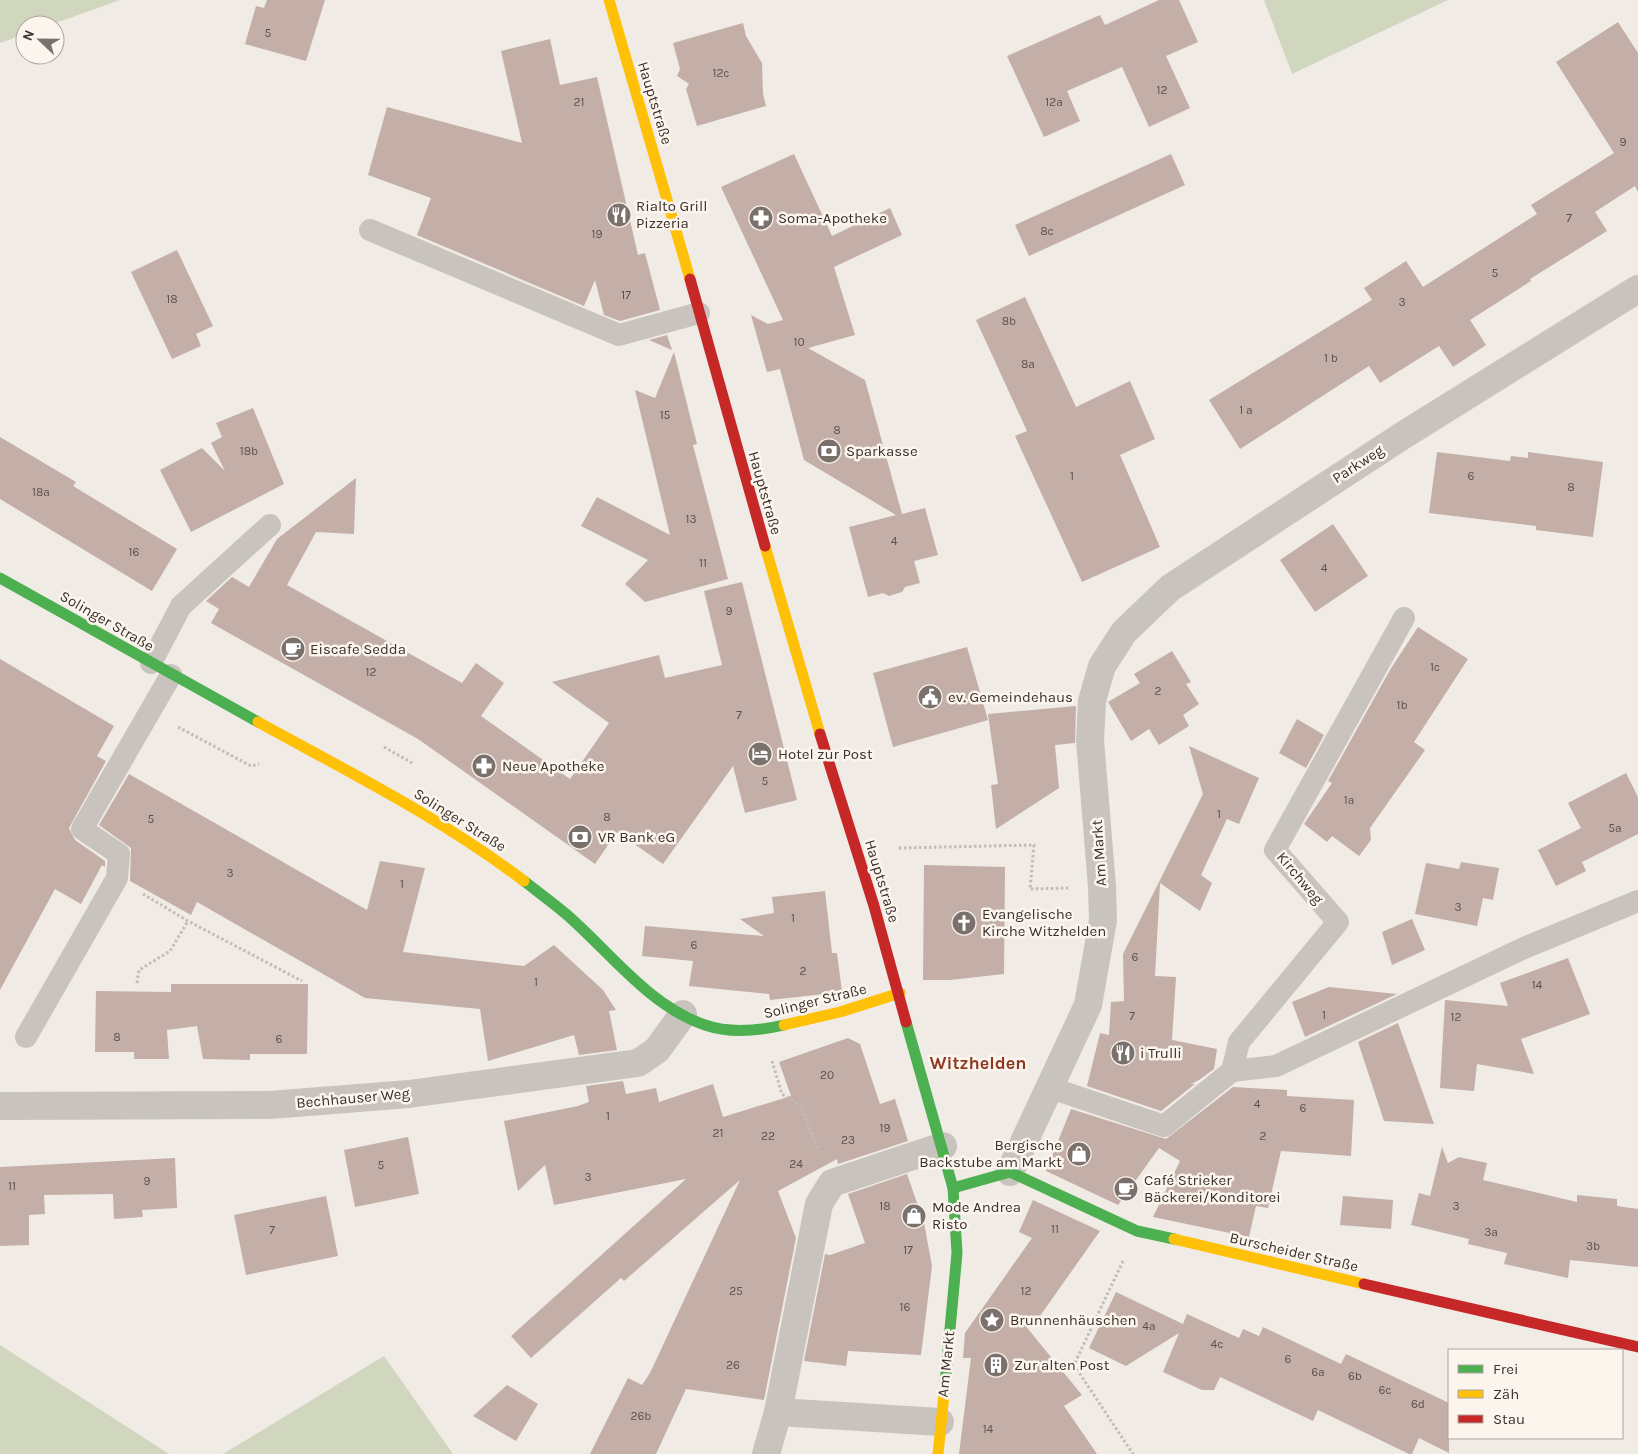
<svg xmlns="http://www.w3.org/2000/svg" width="1638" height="1454" font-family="Karla,sans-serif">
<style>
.green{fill:#d1d6bf}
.building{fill:#c3afa7}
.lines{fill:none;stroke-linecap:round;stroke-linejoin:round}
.path{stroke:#c2bbb6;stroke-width:3;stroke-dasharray:2.5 2.5;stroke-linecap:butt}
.lane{stroke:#c9c3be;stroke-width:22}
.street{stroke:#c9c3be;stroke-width:28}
.fast{stroke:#4caf50;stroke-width:11}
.slow{stroke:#ffc107;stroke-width:11}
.jam{stroke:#c62828;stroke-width:11}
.labels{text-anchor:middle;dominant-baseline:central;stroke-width:5;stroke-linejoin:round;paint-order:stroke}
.number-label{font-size:12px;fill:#5d504a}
.street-label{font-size:15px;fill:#3b302b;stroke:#fbf5ee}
.poi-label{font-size:15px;fill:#3b302b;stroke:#fbf5ee;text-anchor:start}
.quarter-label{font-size:18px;font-weight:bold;fill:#8c3b22;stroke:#fbf5ee}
</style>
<rect width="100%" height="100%" fill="#f0ebe5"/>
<g class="green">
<path d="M0,0H120L50,25H25V34L0,43Z"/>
<path d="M1264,0H1448L1292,74Z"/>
<path d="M0,1345L169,1454H0Z"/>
<path d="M384,1356L453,1454H223Z"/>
</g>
<g class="building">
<path d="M267,0H325L306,61L245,44L256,6L264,8Z"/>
<path d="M1159,0H1179L1198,42L1166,56L1190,108L1149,127L1122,67L1067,91L1080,121L1044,137L1007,56L1100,15L1105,25Z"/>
<path d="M1618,22L1638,53V192L1635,186L1595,212L1607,231L1530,279L1531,281L1470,320L1486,345L1453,367L1439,346L1380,383L1369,366L1240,449L1209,400L1372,300L1364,288L1406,261L1423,287L1537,214L1531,205L1614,153L1556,62Z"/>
<path d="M743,23L746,36L762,63L763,94L766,106L697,126L686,89L689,84L677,76L680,69L673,43Z"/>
<path d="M550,39L560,85L597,77L638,255L645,253L660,310L620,321L604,315L595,280L584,306L417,235L431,198L368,175L387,107L522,143L501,51Z"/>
<path d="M794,154L832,236L890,208L902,235L834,267L855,335L808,348L865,380L902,514L925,508L938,555L914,561L920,583L905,587L902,592L889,596L883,593L868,597L849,527L896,515L804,460L780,369L767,372L751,315L768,324L783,320L721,187Z"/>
<path d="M1171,154L1185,185L1029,256L1015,225Z"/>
<path d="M177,250L213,326L196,334L201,346L172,359L131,272Z"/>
<path d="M1025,297L1076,407L1130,381L1155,439L1120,455L1160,547L1082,582L1015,436L1027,431L976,320Z"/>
<path d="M667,335L672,350L649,340Z"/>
<path d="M674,352L697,444L693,445L728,579L645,602L625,584L648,560L581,526L597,497L670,535L635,390L655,398Z"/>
<path d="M253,408L284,484L191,532L160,470L202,448L225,471L211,443L222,437L216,423Z"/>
<path d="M0,437L76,482L73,486L177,549L152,591L0,499Z"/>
<path d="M1437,452L1510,461L1511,456L1528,458V452L1603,462L1593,537L1536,530V526L1429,513Z"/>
<path d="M356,478L354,534L316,532L287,585L462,683L476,663L504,683L481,716L570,779L609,723L552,682L659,655L665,678L722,665L704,591L742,582L797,800L745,813L733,766L663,864L617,832L595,864L418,739L211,623L219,609L206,601L232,577L249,587L277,539Z"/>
<path d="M1333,524L1368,576L1315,612L1280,560Z"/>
<path d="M1418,627L1468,659L1414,742L1425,750L1370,828L1371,840L1359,856L1332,836L1327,842L1304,824L1332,783L1328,781L1390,670Z"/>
<path d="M967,647L988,720L893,747L873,673Z"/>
<path d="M1172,651L1191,682L1186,684L1199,704L1183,715L1189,726L1159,745L1149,729L1131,741L1108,702L1140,683L1134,674Z"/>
<path d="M0,659L114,726L97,756L106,761L69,828L75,840L105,861V867L102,865L81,904L55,889L0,990Z"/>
<path d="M1076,706L1075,743L1055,745L1059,788L996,829L991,785L998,784L988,714Z"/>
<path d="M1297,719L1324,735L1306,768L1279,753Z"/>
<path d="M1189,746L1259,778L1239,824L1227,819L1201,875L1212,883L1200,911L1160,883L1155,976L1176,977L1172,1040L1217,1049L1214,1069L1199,1080L1191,1084H1195L1161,1111L1087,1086L1100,1033L1109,1035L1111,1002L1124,1001L1123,954L1203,794Z"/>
<path d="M1626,773L1638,797V834L1582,862L1586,871L1556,886L1538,850L1581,828L1568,803Z"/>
<path d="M129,774L367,910L380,861L425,868L403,952L524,966L554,945L603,990L616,1010L609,1011L617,1050L579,1055L574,1035L488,1061L480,1009L365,998L197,902L191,915L130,881L131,848L99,825Z"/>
<path d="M1461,862L1499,868L1493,900L1483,898L1477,926L1415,914L1426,863L1459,869Z"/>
<path d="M924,865L1005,867L1004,974L950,980H923Z"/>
<path d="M825,891L832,953H837L842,992L770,1000L769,994L689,986L693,961L642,956L645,926L764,936L740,919L774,913L772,897Z"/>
<path d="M1412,919L1425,950L1392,965L1382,932Z"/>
<path d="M1568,958L1590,1014L1521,1039L1534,1074L1477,1064L1474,1091L1440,1088L1445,1000L1508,1006L1500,983Z"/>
<path d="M171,984H308L307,1054H250V1060L203,1059L197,1026L167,1030L169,1059H134V1052H95L96,991L171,992Z"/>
<path d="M1329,987L1387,993L1397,994L1305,1037L1292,1002Z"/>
<path d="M1398,1023L1434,1124L1384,1121L1358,1042Z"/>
<path d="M848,1038L860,1044L880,1104L895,1099L908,1141L838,1164L837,1159L778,1191L796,1238L764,1400L686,1389L656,1454H590L628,1378L642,1385L650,1373L740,1180L624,1281L621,1278L531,1358L511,1336L686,1179L554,1205L545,1165L518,1191L504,1121L578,1106L589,1102L586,1086L623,1081L626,1094L656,1088L659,1102L713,1084L723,1117L791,1096L779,1062Z"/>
<path d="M1233,1087L1287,1090V1096L1354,1100L1351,1156L1281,1151L1268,1208L1256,1206L1249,1237L1153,1217L1180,1161L1159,1148L1118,1205L1046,1171L1071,1109L1166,1139Z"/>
<path d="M408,1137L419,1194L355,1207L344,1150Z"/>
<path d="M1442,1147L1448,1163L1459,1157L1487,1163L1483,1180L1577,1202V1195L1617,1199V1206L1638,1209V1267L1570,1260L1568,1278L1504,1264L1507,1253L1468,1244L1469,1239L1411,1225L1419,1193L1430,1196Z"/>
<path d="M175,1158L177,1208L142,1210L143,1217L114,1219L113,1194L44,1195L45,1214L29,1215V1245L0,1246V1167Z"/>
<path d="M907,1174L924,1223L932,1266L921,1355L848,1351L846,1366L804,1361L825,1254L830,1255L865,1243L848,1194Z"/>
<path d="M326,1196L338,1256L246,1275L234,1215Z"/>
<path d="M1343,1196L1393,1200L1391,1229L1340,1225Z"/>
<path d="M1033,1200L1100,1231L1035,1323L1015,1313L1082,1395L1064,1406L1097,1454H959L971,1358H963L965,1333L1032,1238L1019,1232Z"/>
<path d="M1116,1292L1183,1324L1187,1314L1239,1338L1243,1329L1259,1336L1263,1327L1341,1364L1346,1354L1449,1403V1453L1419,1438L1412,1454H1409L1318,1410L1313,1421L1220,1377L1214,1390H1202L1163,1372L1179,1333L1126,1366L1089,1348Z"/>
<path d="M507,1385L538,1404L516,1441L473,1416Z"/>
</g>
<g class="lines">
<g class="path">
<path d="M178,727L251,766L259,764"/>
<path d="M384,747L414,764"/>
<path d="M899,848L1034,845L1030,889L1068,888"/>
<path d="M143,894L188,921L302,981"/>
<path d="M137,983L139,970L170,951L188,921"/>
<path d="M772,1061L782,1094L800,1105L819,1152"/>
<path d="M1123,1261L1074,1365L1133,1454"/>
</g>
<g class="lane">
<path d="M370,230L619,335L699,313"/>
<path d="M1404,618L1275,850L1338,922L1239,1042L1232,1071L1276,1066L1524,948L1638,901"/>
<path d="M151,663L181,606L270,525"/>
<path d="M26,1037L117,878L119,854L82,829L171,675"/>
<path d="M1051,1088L1164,1126L1232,1071"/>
</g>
<g class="street">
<path d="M0,1106L270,1105L409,1094L638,1063L657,1050L683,1014"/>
<path d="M1010,1172L1088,1005L1103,920L1102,887L1090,740L1092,701L1102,666L1124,632L1170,588L1402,436L1638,289"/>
<path d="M778,1412L940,1422"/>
<path d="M766,1454L778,1412L819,1204L832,1183L943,1146"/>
</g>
<g class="fast">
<path d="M0,578L258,722"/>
<path d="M524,881C538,892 552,902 566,914C609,951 649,1006 705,1025C731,1034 758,1031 784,1025"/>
<path d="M906,1022L953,1188L957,1253L945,1384"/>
<path d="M953,1188L1010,1172L1137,1231L1174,1239"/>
</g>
<g class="slow">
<path d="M609,0L690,279"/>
<path d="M765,546L820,734"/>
<path d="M258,722C349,772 441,818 524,881"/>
<path d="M784,1025L840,1012L900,993"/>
<path d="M1174,1239L1364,1284"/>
<path d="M938,1454L945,1384"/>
</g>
<g class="jam">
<path d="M690,279L765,546"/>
<path d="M820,734L874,906L906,1022"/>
<path d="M1364,1284L1638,1347"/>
</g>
</g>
<defs>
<symbol id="restaurant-disc" viewBox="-11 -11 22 22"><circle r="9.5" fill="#7a716c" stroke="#fbf5ee"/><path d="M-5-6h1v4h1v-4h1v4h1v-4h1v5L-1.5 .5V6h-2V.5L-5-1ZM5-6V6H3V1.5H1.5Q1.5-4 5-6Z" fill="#fff"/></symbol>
<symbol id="pharmacy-disc" viewBox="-11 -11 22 22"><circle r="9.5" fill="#7a716c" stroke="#fbf5ee"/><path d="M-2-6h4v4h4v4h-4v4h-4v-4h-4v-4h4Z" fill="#fff"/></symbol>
<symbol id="bank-disc" viewBox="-11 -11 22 22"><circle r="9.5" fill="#7a716c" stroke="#fbf5ee"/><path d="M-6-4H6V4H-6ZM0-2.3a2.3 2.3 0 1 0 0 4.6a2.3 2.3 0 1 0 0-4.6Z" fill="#fff"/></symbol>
<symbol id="cafe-disc" viewBox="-11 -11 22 22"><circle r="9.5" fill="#7a716c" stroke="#fbf5ee"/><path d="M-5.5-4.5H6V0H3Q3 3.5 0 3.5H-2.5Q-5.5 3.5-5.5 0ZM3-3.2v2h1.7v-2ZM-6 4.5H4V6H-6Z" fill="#fff"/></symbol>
<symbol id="civic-disc" viewBox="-11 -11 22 22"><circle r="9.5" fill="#7a716c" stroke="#fbf5ee"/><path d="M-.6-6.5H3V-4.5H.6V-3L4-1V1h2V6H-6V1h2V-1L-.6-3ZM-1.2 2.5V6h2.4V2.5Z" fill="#fff"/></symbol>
<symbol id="hotel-disc" viewBox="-11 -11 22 22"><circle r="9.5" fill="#7a716c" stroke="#fbf5ee"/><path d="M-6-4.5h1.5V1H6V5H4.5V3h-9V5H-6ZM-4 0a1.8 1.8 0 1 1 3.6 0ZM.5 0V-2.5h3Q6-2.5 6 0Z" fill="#fff"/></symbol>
<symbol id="church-disc" viewBox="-11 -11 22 22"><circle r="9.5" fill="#7a716c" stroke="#fbf5ee"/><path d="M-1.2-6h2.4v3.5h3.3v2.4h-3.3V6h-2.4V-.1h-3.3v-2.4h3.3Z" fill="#fff"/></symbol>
<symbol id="shop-disc" viewBox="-11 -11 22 22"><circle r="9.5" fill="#7a716c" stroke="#fbf5ee"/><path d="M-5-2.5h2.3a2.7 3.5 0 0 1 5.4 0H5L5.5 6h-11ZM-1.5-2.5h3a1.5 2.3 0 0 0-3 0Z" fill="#fff"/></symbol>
<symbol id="sight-disc" viewBox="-11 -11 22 22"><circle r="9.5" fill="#7a716c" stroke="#fbf5ee"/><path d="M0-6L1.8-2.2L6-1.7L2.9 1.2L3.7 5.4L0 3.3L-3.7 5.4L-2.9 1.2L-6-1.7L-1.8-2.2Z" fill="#fff"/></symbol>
<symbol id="building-disc" viewBox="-11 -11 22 22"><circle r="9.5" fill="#7a716c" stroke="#fbf5ee"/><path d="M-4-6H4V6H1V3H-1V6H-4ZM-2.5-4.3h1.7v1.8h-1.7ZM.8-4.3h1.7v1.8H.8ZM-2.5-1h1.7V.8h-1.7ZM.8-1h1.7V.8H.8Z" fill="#fff"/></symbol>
</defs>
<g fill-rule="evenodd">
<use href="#restaurant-disc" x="605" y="201" width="28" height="28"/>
<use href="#pharmacy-disc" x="747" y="204" width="28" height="28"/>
<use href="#bank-disc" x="815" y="437" width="28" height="28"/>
<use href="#cafe-disc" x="279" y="635" width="28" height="28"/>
<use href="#civic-disc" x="916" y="683" width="28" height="28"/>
<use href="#hotel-disc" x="746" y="740" width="28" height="28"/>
<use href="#pharmacy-disc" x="470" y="752" width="28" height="28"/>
<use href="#bank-disc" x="566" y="823" width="28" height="28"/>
<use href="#church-disc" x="950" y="909" width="28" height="28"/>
<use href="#restaurant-disc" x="1109" y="1039" width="28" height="28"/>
<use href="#shop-disc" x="1065" y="1140" width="28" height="28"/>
<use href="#cafe-disc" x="1112" y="1175" width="28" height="28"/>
<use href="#shop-disc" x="900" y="1202" width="28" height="28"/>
<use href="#sight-disc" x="978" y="1306" width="28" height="28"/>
<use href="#building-disc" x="982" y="1351" width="28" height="28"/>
</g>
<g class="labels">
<g class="number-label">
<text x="268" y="33">5</text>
<text x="721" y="73">12c</text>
<text x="1162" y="90">12</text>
<text x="579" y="102">21</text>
<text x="1054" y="102">12a</text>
<text x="1623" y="142">9</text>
<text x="1569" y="218">7</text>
<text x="1047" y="231">8c</text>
<text x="597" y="234">19</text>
<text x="1495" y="273">5</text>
<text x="626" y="295">17</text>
<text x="172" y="299">18</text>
<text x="1402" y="302">3</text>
<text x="1009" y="321">8b</text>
<text x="799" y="342">10</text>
<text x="1331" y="358">1 b</text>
<text x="1028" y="364">8a</text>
<text x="1246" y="410">1 a</text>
<text x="665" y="415">15</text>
<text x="837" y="430">8</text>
<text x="249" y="451">18b</text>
<text x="1072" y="476">1</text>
<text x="1471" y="476">6</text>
<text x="1571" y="487">8</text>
<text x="41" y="492">18a</text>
<text x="691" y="519">13</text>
<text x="894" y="541">4</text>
<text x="134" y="552">16</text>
<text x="703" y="563">11</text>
<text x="1324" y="568">4</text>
<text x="729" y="611">9</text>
<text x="1435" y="667">1c</text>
<text x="371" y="672">12</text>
<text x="1158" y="691">2</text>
<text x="1402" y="705">1b</text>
<text x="739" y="715">7</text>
<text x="765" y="781">5</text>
<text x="1349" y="800">1a</text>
<text x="1219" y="814">1</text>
<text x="607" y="817">8</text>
<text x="151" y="819">5</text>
<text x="1615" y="828">5a</text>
<text x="230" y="873">3</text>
<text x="402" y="884">1</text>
<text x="1458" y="907">3</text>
<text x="793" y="918">1</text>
<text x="694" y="945">6</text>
<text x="1135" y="957">6</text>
<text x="803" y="971">2</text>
<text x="536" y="982">1</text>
<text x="1537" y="985">14</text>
<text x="1324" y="1015">1</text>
<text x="1132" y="1016">7</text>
<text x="1456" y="1017">12</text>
<text x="117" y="1037">8</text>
<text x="279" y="1039">6</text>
<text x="827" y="1075">20</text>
<text x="1257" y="1104">4</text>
<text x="1303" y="1108">6</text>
<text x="608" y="1116">1</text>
<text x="885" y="1128">19</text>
<text x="718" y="1133">21</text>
<text x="768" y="1136">22</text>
<text x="1263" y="1136">2</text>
<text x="848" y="1140">23</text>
<text x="796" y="1164">24</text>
<text x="381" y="1165">5</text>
<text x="588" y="1177">3</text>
<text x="147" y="1181">9</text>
<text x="12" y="1186">11</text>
<text x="885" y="1206">18</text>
<text x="1456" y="1206">3</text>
<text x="1055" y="1229">11</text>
<text x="272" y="1230">7</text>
<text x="1491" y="1232">3a</text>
<text x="1593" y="1246">3b</text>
<text x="908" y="1250">17</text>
<text x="736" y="1291">25</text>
<text x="1026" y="1291">12</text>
<text x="905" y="1307">16</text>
<text x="1149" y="1326">4a</text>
<text x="1217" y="1344">4c</text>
<text x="1288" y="1359">6</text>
<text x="733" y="1365">26</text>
<text x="1318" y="1372">6a</text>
<text x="1355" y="1376">6b</text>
<text x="1385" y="1390">6c</text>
<text x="1418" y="1404">6d</text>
<text x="641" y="1416">26b</text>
<text x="988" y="1429">14</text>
</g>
<g class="street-label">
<text transform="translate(655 103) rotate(73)">Hauptstraße</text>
<text transform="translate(1358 464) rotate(-33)">Parkweg</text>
<text transform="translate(765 493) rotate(74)">Hauptstraße</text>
<text transform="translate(107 621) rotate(30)">Solinger Straße</text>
<text transform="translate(460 820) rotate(32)">Solinger Straße</text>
<text transform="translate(1099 853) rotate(-94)">Am Markt</text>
<text transform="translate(1300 878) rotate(50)">Kirchweg</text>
<text transform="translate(882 881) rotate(73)">Hauptstraße</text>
<text transform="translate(815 1001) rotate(-14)">Solinger Straße</text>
<text transform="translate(353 1098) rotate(-5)">Bechhauser Weg</text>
<text transform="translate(1294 1252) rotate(13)">Burscheider Straße</text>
<text transform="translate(946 1364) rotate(-84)">Am Markt</text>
</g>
<g class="poi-label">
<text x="636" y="206">Rialto Grill<tspan x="636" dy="17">Pizzeria</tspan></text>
<text x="778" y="218">Soma-Apotheke</text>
<text x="846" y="451">Sparkasse</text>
<text x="310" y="649">Eiscafe Sedda</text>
<text x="948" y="697">ev. Gemeindehaus</text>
<text x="778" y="754">Hotel zur Post</text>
<text x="502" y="766">Neue Apotheke</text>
<text x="598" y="837">VR Bank eG</text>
<text x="982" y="914">Evangelische<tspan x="982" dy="17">Kirche Witzhelden</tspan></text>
<text x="1140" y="1053">i Trulli</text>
<text x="1062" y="1145" text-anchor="end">Bergische<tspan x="1062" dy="17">Backstube am Markt</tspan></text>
<text x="1144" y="1180">Café Strieker<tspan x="1144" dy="17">Bäckerei/Konditorei</tspan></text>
<text x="932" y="1207">Mode Andrea<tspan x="932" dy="17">Risto</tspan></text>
<text x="1010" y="1320">Brunnenhäuschen</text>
<text x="1014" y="1365">Zur alten Post</text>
</g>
<g class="quarter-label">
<text x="978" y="1063">Witzhelden</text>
</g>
</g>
<rect x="1448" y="1349" width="175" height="90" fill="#fbf5ee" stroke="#aea6a0"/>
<rect x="1458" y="1365" width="25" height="8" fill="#4caf50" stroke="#aea6a0"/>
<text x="1493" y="1374" font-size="15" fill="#3b302b">Frei</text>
<rect x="1458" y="1390" width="25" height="8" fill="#ffc107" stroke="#aea6a0"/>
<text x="1493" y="1399" font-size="15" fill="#3b302b">Zäh</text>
<rect x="1458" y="1415" width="25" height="8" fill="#c62828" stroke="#aea6a0"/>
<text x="1493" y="1424" font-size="15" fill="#3b302b">Stau</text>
<g transform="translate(40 40) rotate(292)"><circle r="24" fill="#fbf5ee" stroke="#aea6a0"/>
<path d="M0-4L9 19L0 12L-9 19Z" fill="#7a716c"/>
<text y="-8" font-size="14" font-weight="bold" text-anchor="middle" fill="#3b302b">N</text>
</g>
</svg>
